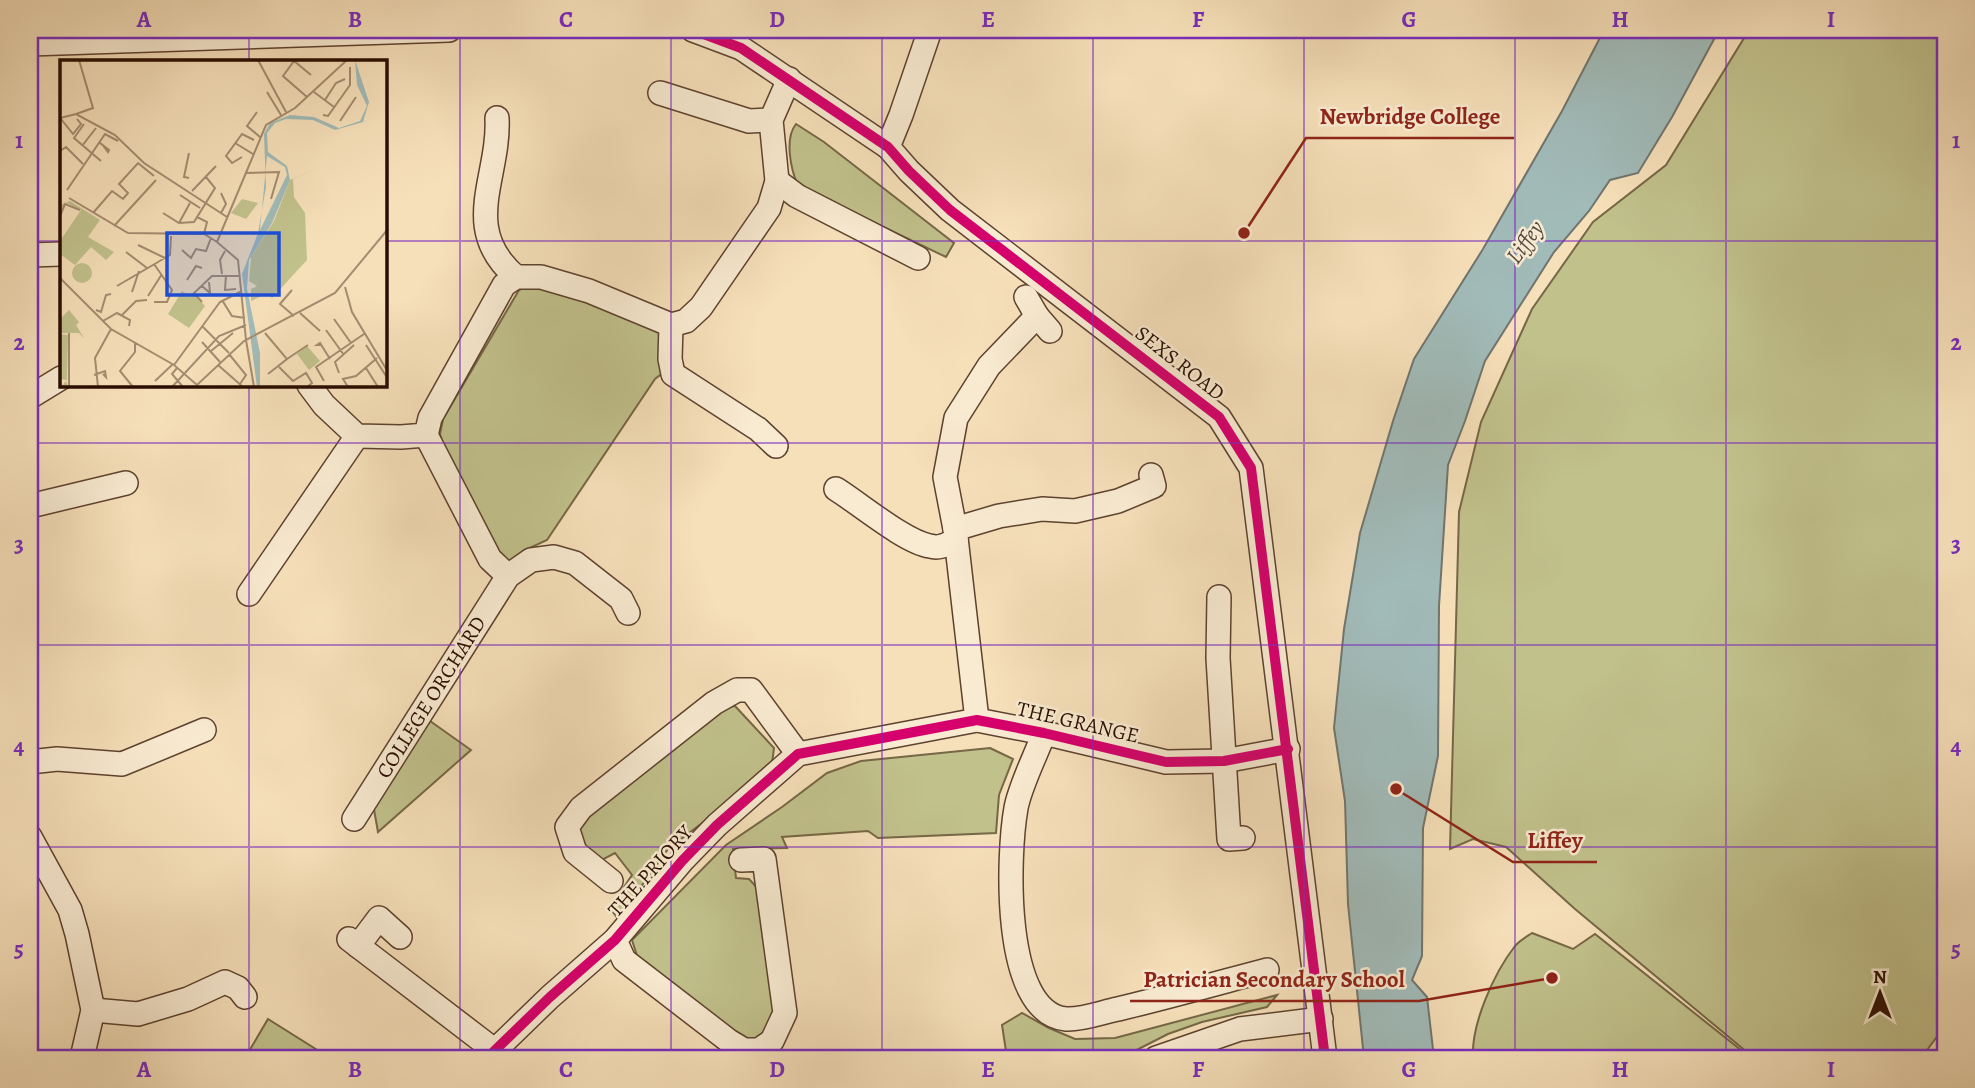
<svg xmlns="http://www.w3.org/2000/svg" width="1975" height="1088" font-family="Alegreya,serif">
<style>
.green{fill:#c1c18c;stroke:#766746;stroke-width:2}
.water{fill:#a1bbb9;stroke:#71756f;stroke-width:2}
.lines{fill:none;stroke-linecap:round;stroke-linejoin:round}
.minor-casing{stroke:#5d422e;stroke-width:26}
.minor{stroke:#f9ebd2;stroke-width:23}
.cycleway-casing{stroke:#f9ebd2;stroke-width:15}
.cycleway{stroke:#d6006c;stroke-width:10}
.grid{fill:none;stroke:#7b2cbf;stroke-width:2;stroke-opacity:0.55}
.labels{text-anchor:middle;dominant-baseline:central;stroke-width:5;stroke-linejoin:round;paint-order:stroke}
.street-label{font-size:21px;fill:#2a0d00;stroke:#f9ebd2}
.water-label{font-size:23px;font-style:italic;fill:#544a41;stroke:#f9ebd2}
.inset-road{fill:none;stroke:#a48c70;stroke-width:2}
.view{fill:#1d4ed8;fill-opacity:0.15;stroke:#1d4ed8;stroke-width:3.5}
.inset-edge{fill:none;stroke:#2a0d00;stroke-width:3.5}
.leader{fill:none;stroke:#8f2418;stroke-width:2.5}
.callout-dot{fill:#8f2418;stroke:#f9ebd2;stroke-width:2.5}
.callout-label{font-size:23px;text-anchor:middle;font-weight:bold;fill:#8f2418;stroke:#f9ebd2;stroke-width:5;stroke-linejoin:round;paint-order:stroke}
.neatline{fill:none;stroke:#7b2cbf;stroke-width:2.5}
.grid-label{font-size:23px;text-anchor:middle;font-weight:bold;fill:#7b2cbf}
</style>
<rect width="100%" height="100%" fill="#f6e0ba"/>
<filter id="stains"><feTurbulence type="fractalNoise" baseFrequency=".00286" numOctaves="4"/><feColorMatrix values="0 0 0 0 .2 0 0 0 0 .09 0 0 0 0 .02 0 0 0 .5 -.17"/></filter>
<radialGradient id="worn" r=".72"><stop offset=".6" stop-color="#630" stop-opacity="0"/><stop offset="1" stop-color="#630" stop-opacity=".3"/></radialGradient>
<g class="green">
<path d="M1749,30H1945V1026L1921,1058H1754L1575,909L1506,847L1473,839L1450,849L1459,512L1481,422L1532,309L1593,222L1666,165Z"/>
<path d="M796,124L824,142L954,243L946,257L798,186C791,170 784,139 796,124Z"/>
<path d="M544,284L657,327L661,335L664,372L655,379L547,540L523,551L515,559L504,563L444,449L440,434L443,419L519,290L530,285Z"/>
<path d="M735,706L774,748L771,771L668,849L618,919L610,908L632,875L615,853L596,863L577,844L578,829L586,814L721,708Z"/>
<path d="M430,721L471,750L378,832L373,804Z"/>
<path d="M990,748L1013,759L999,795L996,833L878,838L868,831L782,837L787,848L733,849L736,878L749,879L762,893L776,1011L767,1030L751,1041L726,1028L638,959L632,940L726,845L782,807L827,773L861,761Z"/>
<path d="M1532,933L1573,949L1595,934L1751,1058H1473C1471,1024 1494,973 1515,946C1519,941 1526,937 1532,933Z"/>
<path d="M1277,995L1267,1007L1202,1022L1168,1034L1121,1058H1007L1002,1025L1022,1013L1049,1028L1075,1039L1115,1038Z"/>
<path d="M268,1019L330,1058H245Z"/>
</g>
<path class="water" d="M1604,30H1719L1672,117L1638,173L1610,180L1589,211L1554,252L1485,361L1465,421L1448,465L1439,606L1438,756L1423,828L1422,956L1412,980L1427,997L1434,1058H1364L1348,904L1345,801L1334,728L1344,629L1360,533L1393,421L1414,359L1483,249L1562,111Z"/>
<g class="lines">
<defs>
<g id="minor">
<path d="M693,30L741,48L888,147L909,171L950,210L1219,417L1251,468L1325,1058"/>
<path d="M30,44L449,30"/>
<path d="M660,93L749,121L771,120"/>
<path d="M497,118C500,178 459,228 516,277"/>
<path d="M888,147L901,115L930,30"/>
<path d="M777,181L797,196L918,258"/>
<path d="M30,255L61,254"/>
<path d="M1026,297L1037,316L1050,331"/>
<path d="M671,325L670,359L673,374L758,429L776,446"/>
<path d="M309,385L324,405L357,436L401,437L426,435L430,418L504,285L516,277H541L589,291L671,325L686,321L701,307L769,208L777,181L771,120L789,79"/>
<path d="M30,397L61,378"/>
<path d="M426,435L490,559L508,576"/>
<path d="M836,489C860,504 905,542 930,546C940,549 947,544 956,540"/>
<path d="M30,506L126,483"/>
<path d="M955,529L999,516L1042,509L1075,511L1118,501L1154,486L1151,475"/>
<path d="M249,594L357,436"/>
<path d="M1219,597L1218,658L1229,839L1243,838"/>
<path d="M977,720L955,529L945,477L956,418L989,366L1037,316"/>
<path d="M1044,733C1036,755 1020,786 1016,808C1008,853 1001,1013 1066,1019C1082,1020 1103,1012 1118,1009C1168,997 1218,983 1267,970"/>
<path d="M30,762L57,759L122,764L204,730"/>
<path d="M354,819L508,576L531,560L554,557L575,563L621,599L628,613"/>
<path d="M30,837L70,910L77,934L93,1010L82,1058"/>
<path d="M611,881L575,852L567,827L581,808L714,703L737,690H751L798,754"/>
<path d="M349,939L494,1050"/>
<path d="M615,940L624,960L729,1041L744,1050H759L772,1041L785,1013L764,859L741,860"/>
<path d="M358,946L379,918L400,937"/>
<path d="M93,1010L138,1014L188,999L225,982L238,988L245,997"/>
<path d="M487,1058L550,997L615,940L682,861L717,825L798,754L977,720L1044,733L1166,762L1224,761L1288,749"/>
<path d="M1156,1058L1240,1029L1321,1019"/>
</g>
</defs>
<use href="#minor" class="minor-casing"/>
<use href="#minor" class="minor"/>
<defs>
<g id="cycleway">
<path d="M693,30L741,48L888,147L909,171L950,210L1219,417L1251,468L1325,1058"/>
<path d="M487,1058L550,997L615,940L682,861L717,825L798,754L977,720L1044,733L1166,762L1224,761L1288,749"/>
</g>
</defs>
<use href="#cycleway" class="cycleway-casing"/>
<use href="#cycleway" class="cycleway"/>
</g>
<path class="grid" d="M249,30V61M460,30V1058M671,30V1058M882,30V1058M1093,30V1058M1304,30V1058M1515,30V1058M1726,30V1058M30,241H61M385,241H1945M249,385V1058M30,443H1945M30,645H1945M30,847H1945"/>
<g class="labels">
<g class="street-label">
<text transform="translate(1180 363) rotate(38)">SEXS ROAD</text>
<text transform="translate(431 697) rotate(-58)">COLLEGE ORCHARD</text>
<text transform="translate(1078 722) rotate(13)">THE GRANGE</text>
<text transform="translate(650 871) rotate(-48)">THE PRIORY</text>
</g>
<g class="water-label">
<text transform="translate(1525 242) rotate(-54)">Liffey</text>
</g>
</g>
<g transform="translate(60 60)">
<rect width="327" height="327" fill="#f6e0ba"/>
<path d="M260,107L233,119L234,137L245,153L247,200L212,238L206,234L191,241V229L197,226L189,221L191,197L214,161L230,120ZM182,139L198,143L186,159L171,153ZM10,141L40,160L28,177L54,192L46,200L31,187L15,205L0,194V181L21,150L7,143L0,154V145ZM12 213a10 10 0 1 1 20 0a10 10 0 1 1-20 0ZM122,231L130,236L133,233L145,246L129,268L108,254ZM9,250L19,262L16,265L24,278L19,273H0V259ZM0,274L8,275L7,320L0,319L2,326L6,321L8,327H0ZM247,286L260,301L249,310L237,294Z" fill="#c1c18c"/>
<path d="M295,0L309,42L303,62L275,70L253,60L226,59L215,63L207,73L208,92L227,106L230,120L212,163L189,200L187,229L200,293V327H197L182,214L198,173L206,127L204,74L210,63L230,55L254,57L279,68L300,61L307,46L297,25ZM207,96L225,107L227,115L200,170Z" fill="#a1bbb9" fill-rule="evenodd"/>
<path class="inset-road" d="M198,0L226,52M207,32L221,55M254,32L274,47M247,37L223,16L234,1L251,15M265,40L276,23L285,19M197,52L187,66L200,77M16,54L33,48L19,0M263,55L268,56L290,25V7M0,58L16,54L55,75L84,103L167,157M1,59L13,74L21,64L17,59M280,61L296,37M24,64L14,78L41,101M39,82L40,83L49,90L48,92L42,84M175,83L193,94M22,86L36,68M0,91L6,87L23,104M129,93L124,117L129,118M182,97L172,103L166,96L182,74L194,80M185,113L219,112L211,139M7,130L45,74L58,81M132,131L156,106M120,135L140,148M9,138L68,173L144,174L157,182L178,200L186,280M33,153L52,131L63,139L68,133L59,124L78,103L94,116M103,153L119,163L134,162L155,128L146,117M161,153L166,144L161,133M0,156L5,144L20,150M137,157L147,162L144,174M119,163L130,143M54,166L96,120M157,182L206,65L235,48L287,0M78,185L105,198M122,190L131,198L136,189L146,191L151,178M66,192L87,208M94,204L112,230L107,242H94M162,214L160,200L165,191M166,215L165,230L176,229M0,218L51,269L114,305L137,325L184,281L275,233L328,169M127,220L136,206L142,208M57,226L110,195L111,176M142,226L150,233L149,222M285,227L292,252L328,312M232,230L220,244L234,256M72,232L79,211M88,236L102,214M162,240L172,256L185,258M142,242L134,233L152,216H180M36,250L41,252L46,235L51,234M240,253L260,271M62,255L76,241L87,240M274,259L291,283M43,261L57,253L70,260L69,266M142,266L169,293M266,270L284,295M9,273V327M205,273L227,299L208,314M186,280L194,327M142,282L160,302M261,285H257L260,283L270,299M306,285L328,319M151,291L173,273M169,294L186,315L180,324M227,299L248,285M114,305L160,242L182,231M158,305L183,327M219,307L233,321L246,313L252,323L247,327M117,308L112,314L123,327M306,308L318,327M279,313L275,302L294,285M34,315L45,311L46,317L43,314M95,321L113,304M264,321L256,307L304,274M38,327L35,298L51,269M73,327L60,311L75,292V283M112,327L159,276L186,265M288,327L283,319L296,316L317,298"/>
<path class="view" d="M107,173H219V235H107Z"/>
<rect width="327" height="327" class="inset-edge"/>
</g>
<path class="leader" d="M1244 233L1306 138H1514M1396 789L1513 862H1597M1552 978L1419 1001H1130"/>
<g class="callout-dot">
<circle cx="1244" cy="233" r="7"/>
<circle cx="1396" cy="789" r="7"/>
<circle cx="1552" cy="978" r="7"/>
</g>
<g class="callout-label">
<text x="1410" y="124">Newbridge College</text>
<text x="1555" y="848">Liffey</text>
<text x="1274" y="987">Patrician Secondary School</text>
</g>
<rect width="1975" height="1088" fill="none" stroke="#f6e0ba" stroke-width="77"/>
<g transform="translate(1880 993)" stroke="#f9ebd2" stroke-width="5" paint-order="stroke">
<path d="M0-5L12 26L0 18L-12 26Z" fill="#2a0d00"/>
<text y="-10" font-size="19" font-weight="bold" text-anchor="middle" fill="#2a0d00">N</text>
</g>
<rect x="38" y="38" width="1899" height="1012" class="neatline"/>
<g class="grid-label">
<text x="144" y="27">A</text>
<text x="355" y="27">B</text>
<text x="566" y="27">C</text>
<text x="777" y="27">D</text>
<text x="988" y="27">E</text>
<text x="1198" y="27">F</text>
<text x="1409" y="27">G</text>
<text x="1620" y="27">H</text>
<text x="1831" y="27">I</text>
<text x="19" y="148">1</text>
<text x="1956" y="148">1</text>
<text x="19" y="350">2</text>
<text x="1956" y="350">2</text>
<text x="19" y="552">3</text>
<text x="1956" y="552">3</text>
<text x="19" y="754">4</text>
<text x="1956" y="754">4</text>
<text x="19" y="956">5</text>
<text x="1956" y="956">5</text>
<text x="144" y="1077">A</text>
<text x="355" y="1077">B</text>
<text x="566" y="1077">C</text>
<text x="777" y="1077">D</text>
<text x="988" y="1077">E</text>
<text x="1198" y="1077">F</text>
<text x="1409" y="1077">G</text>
<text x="1620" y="1077">H</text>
<text x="1831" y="1077">I</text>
</g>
<rect width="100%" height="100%" filter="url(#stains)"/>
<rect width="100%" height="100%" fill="url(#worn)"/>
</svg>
